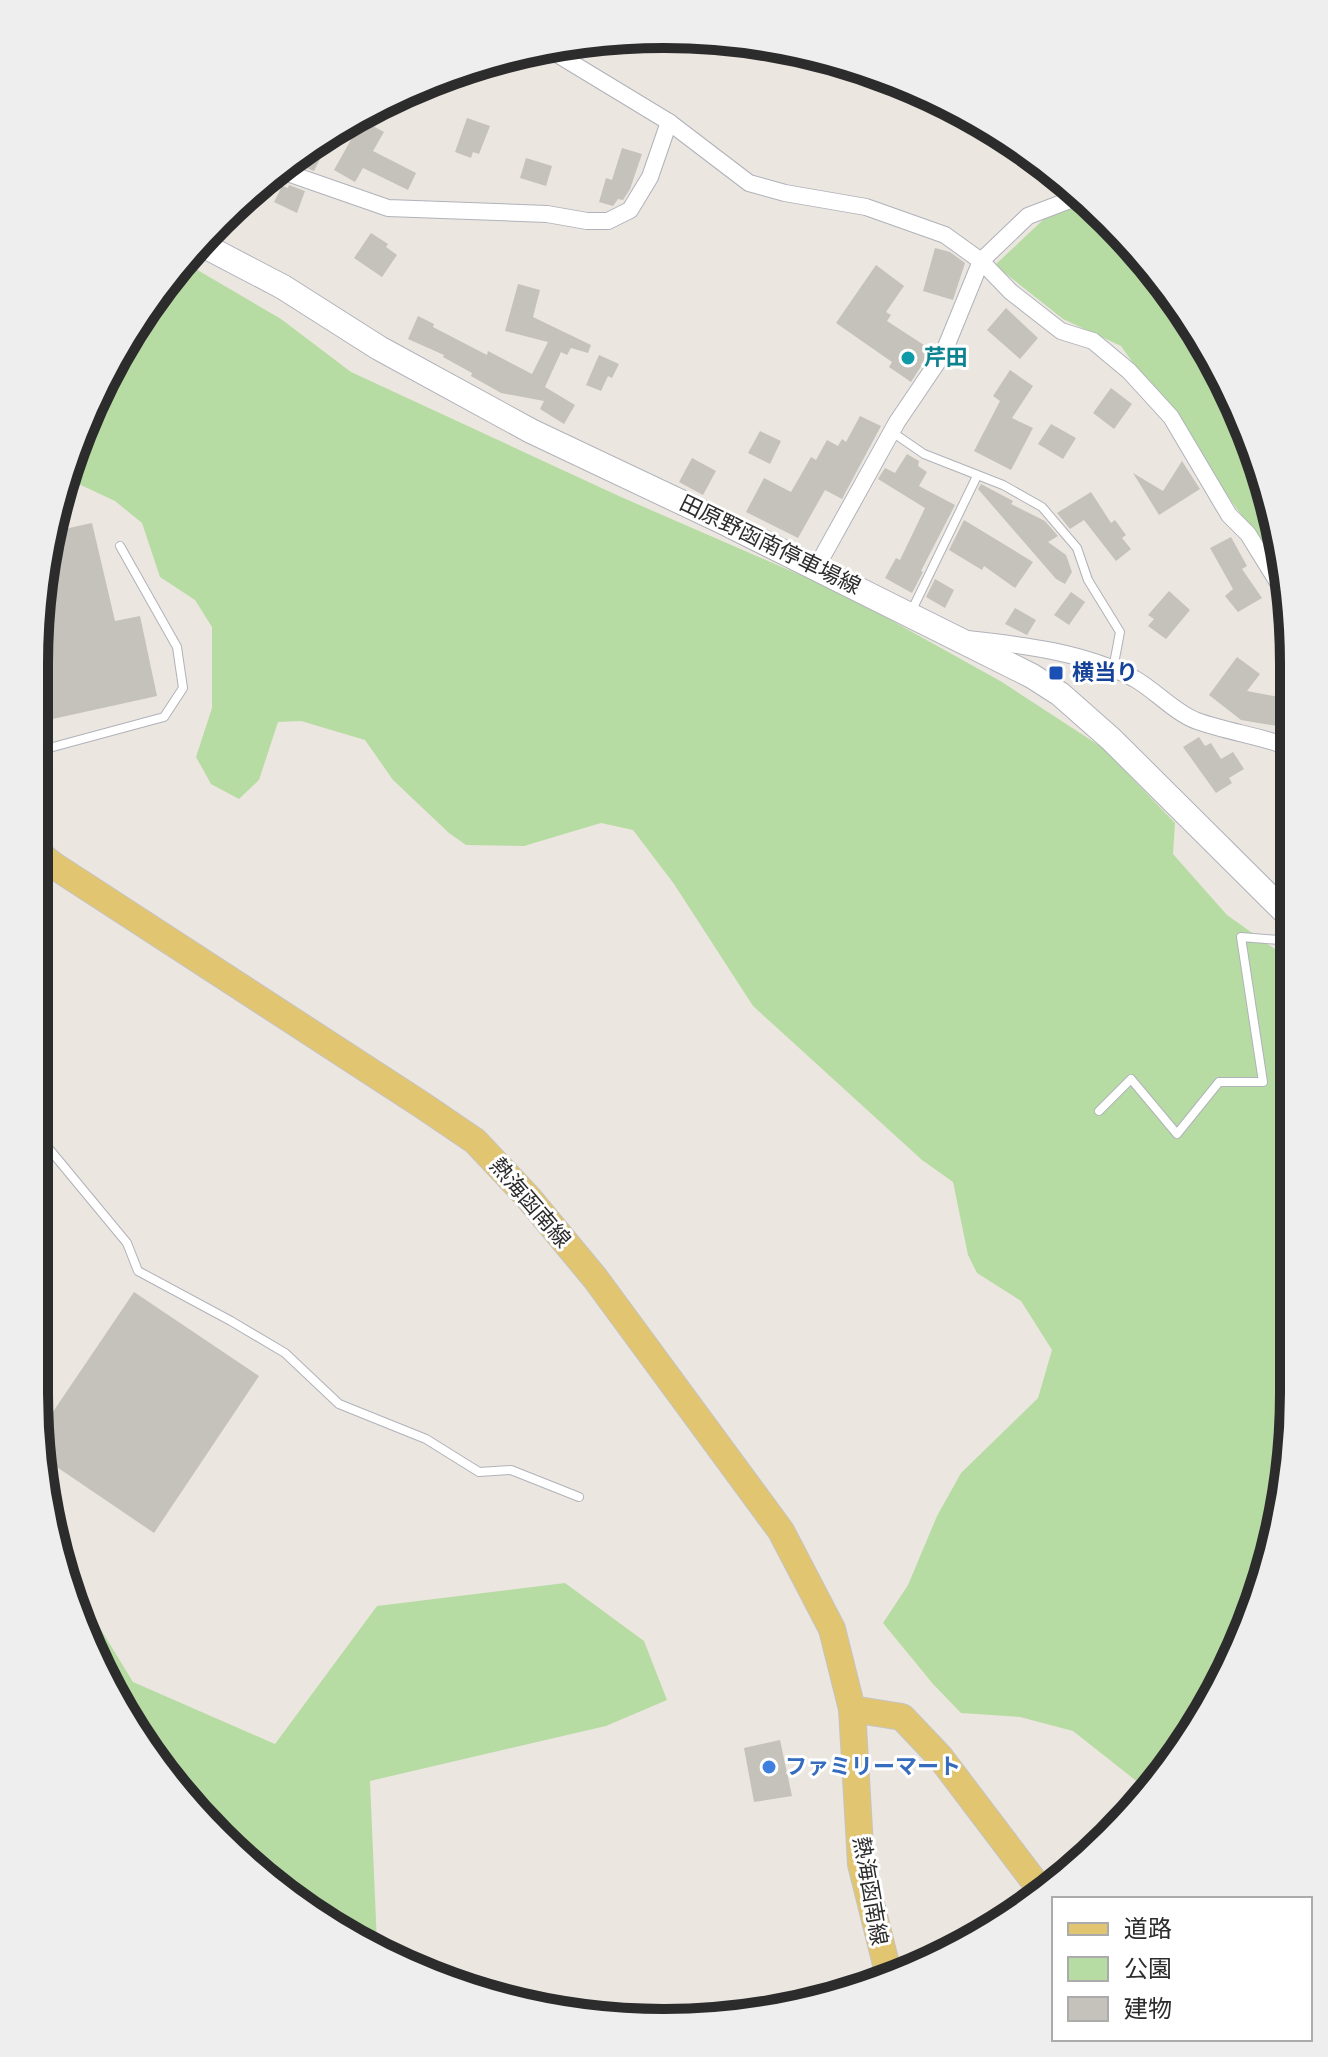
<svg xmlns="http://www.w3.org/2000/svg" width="1328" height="2057" font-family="'Varela Round','Noto Sans JP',sans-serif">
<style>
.green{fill:#b7dca3}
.building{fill:#c5c1bb}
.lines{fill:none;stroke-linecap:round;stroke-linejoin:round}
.service-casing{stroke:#b0b2ba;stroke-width:10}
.minor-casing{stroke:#b0b2ba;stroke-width:18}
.secondary-casing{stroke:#b0b2ba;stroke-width:26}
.primary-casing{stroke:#c4c4c4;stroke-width:28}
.service{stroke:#fff;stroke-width:8}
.minor{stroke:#fff;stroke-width:16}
.secondary{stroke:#fff;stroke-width:24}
.primary{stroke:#e1c570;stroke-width:26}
.culture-dot{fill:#0f9aa8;stroke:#fff;stroke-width:3}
.transit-dot{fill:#1a4fb4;stroke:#fff;stroke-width:3}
.shop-dot{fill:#3f7fe0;stroke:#fff;stroke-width:3}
.labels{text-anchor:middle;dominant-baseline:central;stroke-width:6;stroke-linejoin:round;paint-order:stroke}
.culture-label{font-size:22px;font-weight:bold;fill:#0d838f;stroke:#fff;text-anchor:start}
.street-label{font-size:22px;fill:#2c2c2c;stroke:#fff}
.transit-label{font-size:22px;font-weight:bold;fill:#164399;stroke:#fff;text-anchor:start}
.shop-label{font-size:22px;font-weight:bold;fill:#366cbe;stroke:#fff;text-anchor:start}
.rim{fill:none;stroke:#2c2c2c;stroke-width:10}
</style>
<rect width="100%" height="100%" fill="#ece6e0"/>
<g class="green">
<path d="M1077,188L1164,280L1229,385L1273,501L1287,587L1274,561L1121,346L1063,319L995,265Z"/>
<path d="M182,261L281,319L351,372L621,497L844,594L1002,682L1103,748L1175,823L1173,854L1227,915L1275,949L1291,980L1289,1475L1246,1635L1149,1791L1073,1731L1020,1717L961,1713L933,1684L883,1623L908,1585L937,1516L961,1473L1038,1398L1052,1350L1021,1301L977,1273L968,1255L953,1182L922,1160L753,1006L674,884L633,830L601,823L524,846L466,845L449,833L393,780L365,740L301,721L278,722L259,780L239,799L211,784L196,757L212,708V627L195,600L160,577L142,523L115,501L70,480L99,386Z"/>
<path d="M565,1583L644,1641L667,1700L606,1726L370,1781L377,1944L281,1893L140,1743L67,1595L65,1584L75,1587L133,1682L275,1744L377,1606Z"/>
</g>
<g class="building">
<path d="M467,118L490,126L479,154L473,152L471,158L455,152Z"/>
<path d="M362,120L384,132L373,151L416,173L408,190L363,168L355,182L334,170Z"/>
<path d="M622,148L642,154L630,189L623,200L618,199L613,206L599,202L606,178L612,180Z"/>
<path d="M305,152L320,159L314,171L299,165Z"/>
<path d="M526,158L552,166L546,186L520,178Z"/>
<path d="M289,185L305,191L297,213L274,202L282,186L288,188Z"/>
<path d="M371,233L388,244L386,247L397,255L382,277L354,258Z"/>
<path d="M935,248L950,252L965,263L953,300L923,291Z"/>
<path d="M876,265L904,286L886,312L891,315L887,321L927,347L923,351L927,357L911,382L889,367L892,362L836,323Z"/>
<path d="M518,284L540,290L533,317L591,345L588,353L571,348L567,355L561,352L545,387L575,405L564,424L540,409L544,401L501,393L471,376L472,373L443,357L444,355L408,339L418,316L434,324L433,327L487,355L488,351L532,374L548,342L505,331Z"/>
<path d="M1006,308L1038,338L1020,359L987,330Z"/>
<path d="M599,355L619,364L612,378L608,376L601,391L586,385Z"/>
<path d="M1010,370L1033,386L1012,418L1033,428L1011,470L974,451L1000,401L993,396Z"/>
<path d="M1111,388L1132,404L1114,429L1093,413Z"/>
<path d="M860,416L881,426L842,499L825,490L798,538L746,512L764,478L791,492L811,457L816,460L827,440L838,446L842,439L846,442Z"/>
<path d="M1051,424L1076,438L1063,459L1038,444Z"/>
<path d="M760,431L781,441L770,464L748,453Z"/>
<path d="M907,454L919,461L918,466L927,472L919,486L955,505L921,571L923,572L912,593L885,578L896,558L900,560L925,508L878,479L885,468L895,473Z"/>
<path d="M692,458L716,471L703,495L679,482Z"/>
<path d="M1182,461L1200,489L1159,515L1133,473L1163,491Z"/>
<path d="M981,484L1013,501L1011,504L1045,521L1058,536L1048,542L1066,555L1072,572L1065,584L1056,579L978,489Z"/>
<path d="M1091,492L1111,523L1115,520L1126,535L1122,538L1131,549L1116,561L1084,520L1070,529L1057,513Z"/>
<path d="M964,520L1033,562L1015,588L984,566L982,570L949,550Z"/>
<path d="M92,523L115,621L140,616L157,696L39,722V581L55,531Z"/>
<path d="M1231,537L1247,566L1242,569L1262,598L1238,612L1225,596L1233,589L1210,548Z"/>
<path d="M935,579L954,590L945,608L926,597Z"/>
<path d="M1169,591L1190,610L1166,639L1148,626L1154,619L1148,615Z"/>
<path d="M1071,592L1085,602L1069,625L1054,615Z"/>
<path d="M1015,608L1036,620L1027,635L1005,624Z"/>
<path d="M1237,657L1260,674L1247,691L1279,697L1278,708L1287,709L1283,727L1241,720L1209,695Z"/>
<path d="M1199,737L1205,746L1211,743L1221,759L1233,752L1244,769L1229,778L1232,783L1216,793L1183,747Z"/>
<path d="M134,1292L259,1376L154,1533L45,1459L40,1431Z"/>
<path d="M780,1740L792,1796L754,1802L744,1748Z"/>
</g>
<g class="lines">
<defs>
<g id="service">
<path d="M892,432L924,454L1003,485L1042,507L1077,548L1088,580L1120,632L1113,669"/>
<path d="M911,612L977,476"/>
<path d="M38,751L164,717L183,688L177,647L120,546"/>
<path d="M1099,1111L1131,1079L1177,1134L1219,1082H1263L1241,937L1291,941"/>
<path d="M36,1133L127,1243L138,1271L231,1321L285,1353L339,1404L426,1439L479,1472L511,1470L579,1497"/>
</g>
<g id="minor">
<path d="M547,48L669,122L749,183L785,193L866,207L945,235L981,261L1011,292L1061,331L1093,341L1129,371L1171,417L1229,515L1248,534L1282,589V613L1293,646"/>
<path d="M276,169L388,208L547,214L587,221H608L630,210L650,177L669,122"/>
<path d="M816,568L897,422L943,354L981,261L1028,216L1083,195"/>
<path d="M967,639C1023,645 1084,652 1135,679C1156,691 1175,713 1197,721C1228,732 1261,736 1292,748"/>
</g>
<path id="secondary" d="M197,242L283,287L379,348L531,431L721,521L1032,676L1060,694L1111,739L1291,918"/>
<g id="primary">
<path d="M38,853L53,865L422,1105L475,1141L527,1196L595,1278L781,1531L832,1629L852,1709L861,1864L889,1976"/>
<path d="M852,1709L902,1717L940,1757L1040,1889"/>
</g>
</defs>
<use href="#service" class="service-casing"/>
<use href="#minor" class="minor-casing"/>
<use href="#secondary" class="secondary-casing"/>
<use href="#primary" class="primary-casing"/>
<use href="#service" class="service"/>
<use href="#minor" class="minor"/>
<use href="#secondary" class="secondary"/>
<use href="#primary" class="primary"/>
</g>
<circle class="culture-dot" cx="908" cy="358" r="8"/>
<rect class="transit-dot" x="1048" y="665" width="16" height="16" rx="4"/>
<circle class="shop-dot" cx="769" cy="1767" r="8"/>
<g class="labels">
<g class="culture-label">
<text x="924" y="358">芹田</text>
</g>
<g class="street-label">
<text transform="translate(770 545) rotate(26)">田原野函南停車場線</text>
<text transform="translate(530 1203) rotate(49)">熱海函南線</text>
<text transform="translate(870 1891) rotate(80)">熱海函南線</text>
</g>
<g class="transit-label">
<text x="1072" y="673">横当り</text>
</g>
<g class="shop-label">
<text x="785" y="1767">ファミリーマート</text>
</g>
</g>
<path d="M0 0H1328V2057H0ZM664 48H664A616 616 0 0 1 1280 664V1393A616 616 0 0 1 664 2009H664A616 616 0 0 1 48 1393V664A616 616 0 0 1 664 48Z" fill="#eee" fill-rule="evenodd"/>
<path class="rim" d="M664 48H664A616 616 0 0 1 1280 664V1393A616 616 0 0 1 664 2009H664A616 616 0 0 1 48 1393V664A616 616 0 0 1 664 48Z"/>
<rect x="1052" y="1897" width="260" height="144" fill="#ffffff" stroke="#ababab" stroke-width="2"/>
<rect x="1068" y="1923" width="40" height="12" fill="#e1c570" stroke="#ababab" stroke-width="2"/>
<text x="1124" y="1937" font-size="24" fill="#2c2c2c">道路</text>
<rect x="1068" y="1957" width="40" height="24" fill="#b7dca3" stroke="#ababab" stroke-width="2"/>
<text x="1124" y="1977" font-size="24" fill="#2c2c2c">公園</text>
<rect x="1068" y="1997" width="40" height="24" fill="#c5c1bb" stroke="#ababab" stroke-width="2"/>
<text x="1124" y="2017" font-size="24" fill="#2c2c2c">建物</text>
</svg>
